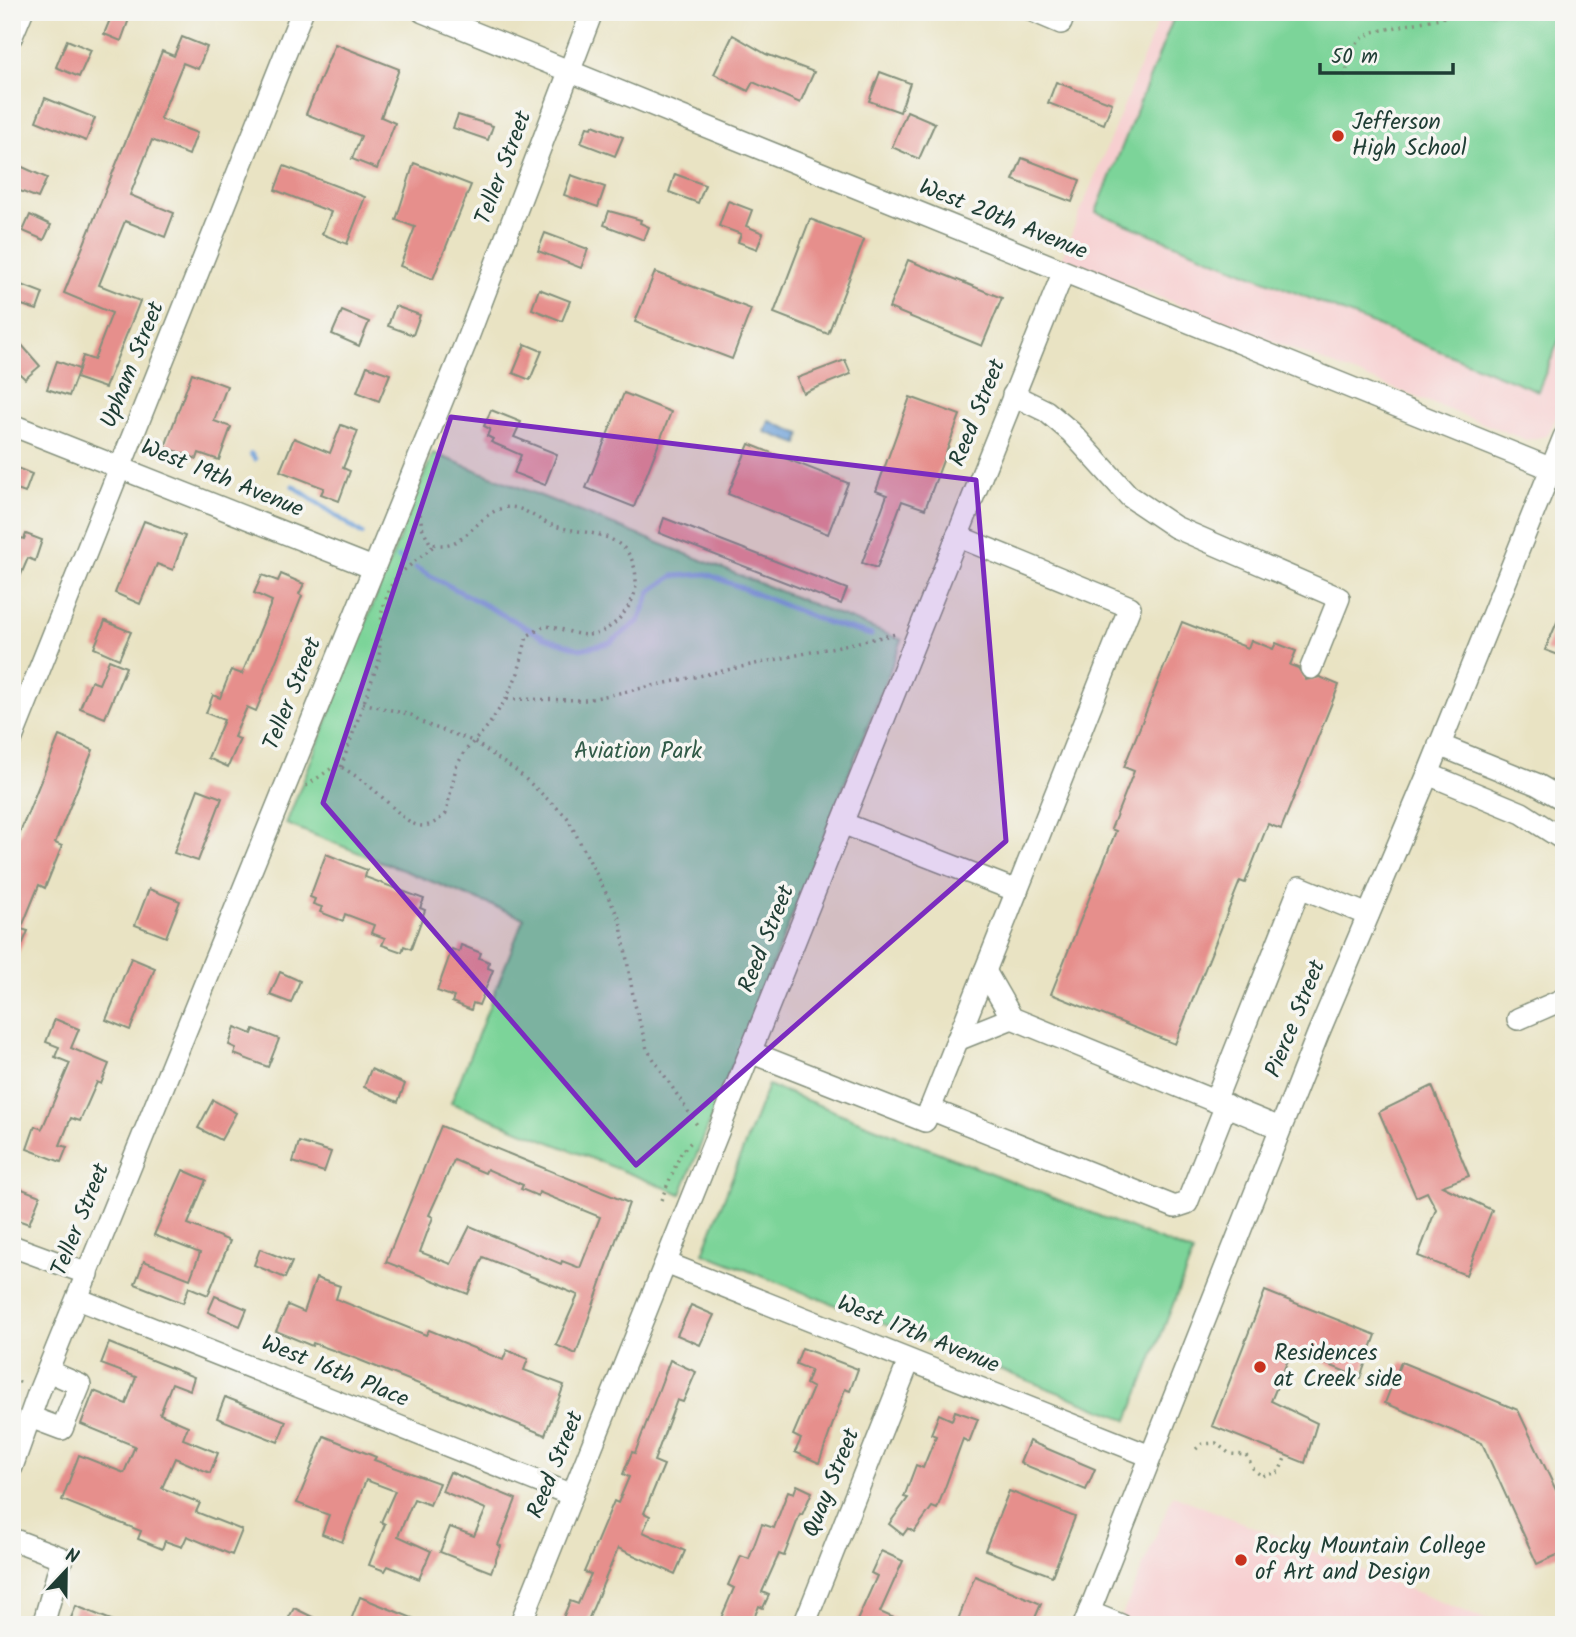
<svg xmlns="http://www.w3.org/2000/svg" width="1576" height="1637" font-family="Kalam,sans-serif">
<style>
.built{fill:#f7cfd0}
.green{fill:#7cd499;stroke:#4e8866;stroke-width:2}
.water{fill:#6b9ed7;stroke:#456e86;stroke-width:2}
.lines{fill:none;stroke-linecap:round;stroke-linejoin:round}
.stream{stroke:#6b9ed7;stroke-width:5}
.building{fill:#e68f8c;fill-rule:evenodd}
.minor-casing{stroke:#84907c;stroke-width:24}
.path{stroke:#84907c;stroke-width:3.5;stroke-dasharray:2 5;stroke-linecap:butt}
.minor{stroke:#fff;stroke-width:21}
.marked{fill:#7b2cbf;fill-opacity:0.2;stroke:#7b2cbf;stroke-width:5;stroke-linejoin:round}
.poi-dot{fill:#c8321e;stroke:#f6f6f2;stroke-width:2.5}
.labels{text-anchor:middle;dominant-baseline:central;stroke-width:7;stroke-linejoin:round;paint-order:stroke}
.poi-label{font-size:23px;fill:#1f3d34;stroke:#f6f6f2;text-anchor:start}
.street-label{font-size:23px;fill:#1f3d34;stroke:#f6f6f2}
.park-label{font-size:23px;fill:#325b48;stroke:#f6f6f2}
</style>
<rect width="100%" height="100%" fill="#f6f6f2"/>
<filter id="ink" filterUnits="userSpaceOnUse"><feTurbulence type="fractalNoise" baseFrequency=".0143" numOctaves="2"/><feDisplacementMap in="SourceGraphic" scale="14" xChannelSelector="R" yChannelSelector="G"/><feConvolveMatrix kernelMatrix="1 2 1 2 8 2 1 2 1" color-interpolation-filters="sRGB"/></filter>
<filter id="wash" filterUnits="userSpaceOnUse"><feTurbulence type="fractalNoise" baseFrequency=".00686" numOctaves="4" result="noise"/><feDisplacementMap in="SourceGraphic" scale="28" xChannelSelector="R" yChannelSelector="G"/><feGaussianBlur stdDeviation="1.57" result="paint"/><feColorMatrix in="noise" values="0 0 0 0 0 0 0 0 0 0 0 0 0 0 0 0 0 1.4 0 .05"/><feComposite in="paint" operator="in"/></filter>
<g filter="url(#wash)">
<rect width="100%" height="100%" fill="#e9e3c3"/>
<g class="built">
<path d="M1162,12H1564V403L1547,436L1526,440L1061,259Z"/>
<path d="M1173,1495L1499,1625H1118Z"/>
</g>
<g class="green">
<path d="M1176,12H1564V328L1538,391L1096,212Z"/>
<path d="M433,453L902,640L681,1194L451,1103L524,918L286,824Z"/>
<path d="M768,1085L1193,1253L1128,1420L703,1253Z"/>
</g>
<path class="water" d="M769,421L801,434L798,444L765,432Z"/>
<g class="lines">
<g class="stream">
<path d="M251,454L255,459"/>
<path d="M293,486L362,534"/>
<path d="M398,557L405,562"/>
<path d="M416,568L544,637L580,649L610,643L639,621L651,591L673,576L707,574L828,623L871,635"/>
</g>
</g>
<g id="blocks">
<g class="building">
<path d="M113,12L129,19L121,41L104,34Z"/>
<path d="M733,35L766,54L814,72L800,103L753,82L748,91L714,74Z"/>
<path d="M182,37L207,47L198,69L183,63L160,119L197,133L189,155L152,140L130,195L174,213L165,237L125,221L99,285L140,301L105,388L76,378L83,356L94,360L112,313L64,293L162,51L174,56Z"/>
<path d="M67,40L91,50L79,77L56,67Z"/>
<path d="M335,44L399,69L381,117L395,123L377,169L352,159L361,136L306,114Z"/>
<path d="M880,72L910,83L900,112L869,101Z"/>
<path d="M1056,82L1112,103L1104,124L1048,103Z"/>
<path d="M45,98L95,118L86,141L36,121Z"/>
<path d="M907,111L935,123L919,159L892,147Z"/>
<path d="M458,115L493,126L488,140L453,128Z"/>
<path d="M593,125L623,137L615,156L581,143L587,127L592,128Z"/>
<path d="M1022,158L1080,180L1072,202L1013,180Z"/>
<path d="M414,163L471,185L433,279L400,266L415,227L396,220Z"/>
<path d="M18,165L47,178L38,198L12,188Z"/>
<path d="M284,166L365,197L347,244L322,234L331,212L275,190Z"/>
<path d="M675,174L705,185L698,203L669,192Z"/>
<path d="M571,175L605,187L598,207L564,195Z"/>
<path d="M728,201L752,210L746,226L763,233L757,249L738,242L741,234L719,226Z"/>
<path d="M609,211L641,220L640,223L649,227L644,240L604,225Z"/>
<path d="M30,215L51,225L44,240L23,231Z"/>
<path d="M810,219L864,240L828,334L774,313Z"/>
<path d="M545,233L588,249L581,268L538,251Z"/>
<path d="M908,260L1002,298L982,346L889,308Z"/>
<path d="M655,272L751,309L732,359L635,322Z"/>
<path d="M22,285L43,293L37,310L16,303Z"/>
<path d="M539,289L570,301L562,321L532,309Z"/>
<path d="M395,306L420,315L413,335L388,326Z"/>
<path d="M342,311L369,322L359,346L332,334Z"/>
<path d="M21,344L40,366L25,379L20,374L12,380V351Z"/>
<path d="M525,344L542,351L530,380L513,373Z"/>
<path d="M845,360L851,374L803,393L797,378Z"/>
<path d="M57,361L79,369L69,396L47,389Z"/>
<path d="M367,366L390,374L379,401L357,392Z"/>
<path d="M192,373L227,386L214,421L231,427L219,460L199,453L197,459L165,447Z"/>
<path d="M624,393L671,412L634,507L586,488Z"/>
<path d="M910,397L960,415L925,509L902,501L877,568L862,563L887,495L876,491Z"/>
<path d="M491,410L521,422L514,437L557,454L545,485L514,473L521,455L491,442L493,439L487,436L490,429L484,426Z"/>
<path d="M341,425L358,431L343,468L350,471L339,501L321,494L324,488L280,471L294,438L330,453Z"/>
<path d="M749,444L848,483L828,534L728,494Z"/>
<path d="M12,466L32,474L25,493L12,488Z"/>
<path d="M664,518L847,589L841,604L659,533Z"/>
<path d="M144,521L185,536L173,570L157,564L140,604L115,593Z"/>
<path d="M26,534L42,540L35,561L28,558L12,596V544L15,536L24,539Z"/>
<path d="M281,574L304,584L299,594L302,596L256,711L247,707L234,737L240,739L228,767L208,758L224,720L206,713L213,695L220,698L231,670L242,674L272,601L254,593L262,575L278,581Z"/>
<path d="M1564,606V657L1545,650Z"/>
<path d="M105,621L131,632L119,659L94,648Z"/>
<path d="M1182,622L1248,648L1251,640L1273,649L1276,643L1296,651L1290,665L1298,668L1306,680L1320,677L1339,685L1281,829L1268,824L1245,883L1240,881L1175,1044L1051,994L1116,831L1111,829L1134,771L1124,767Z"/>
<path d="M109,660L126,667L105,718L80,708L91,681L99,684Z"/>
<path d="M59,736L93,750L55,843L62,846L45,888L39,885L21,929L28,931L12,968V852Z"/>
<path d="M198,789L222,798L198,861L174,853Z"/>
<path d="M326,854L367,870L365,877L424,899L420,908L425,910L411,949L404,946L402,952L382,945L385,938L371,933L374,925L345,914L343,921L320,912L322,907L313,904L315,899L310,897Z"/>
<path d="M149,889L180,901L166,937L135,925Z"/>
<path d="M461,945L481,953L479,958L489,962L488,968L493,970L479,1005L473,1003L471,1010L452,1002L454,997L437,991L452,949L459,952Z"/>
<path d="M131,958L155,968L130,1030L106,1020Z"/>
<path d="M280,972L300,981L291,1003L270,995Z"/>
<path d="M55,1019L79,1029L71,1048L109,1064L101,1084L97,1082L80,1121L71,1118L60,1145L67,1147L61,1162L27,1149L35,1126L42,1129L70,1063L55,1057L59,1047L46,1042Z"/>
<path d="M235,1027L252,1034L254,1029L279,1039L268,1067L234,1054L236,1048L229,1045Z"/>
<path d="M371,1069L405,1084L398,1102L364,1087Z"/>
<path d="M1432,1086L1469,1176L1442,1186L1492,1210L1466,1275L1418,1256L1436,1209L1427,1192L1416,1197L1379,1112Z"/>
<path d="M213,1100L236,1113L221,1140L198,1128Z"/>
<path d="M441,1126L629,1203L576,1354L556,1345L578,1295L483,1257L468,1294L386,1262ZM454,1160L485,1173L487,1169L523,1185L521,1189L538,1196L539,1192L600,1217L580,1268L562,1261L561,1264L470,1226L451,1264L420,1252L433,1217L429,1215Z"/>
<path d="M299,1142L331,1152L324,1172L293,1162Z"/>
<path d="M183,1170L206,1180L188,1224L230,1241L208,1295L189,1287L183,1303L135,1284L144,1261L190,1279L200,1253L154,1235Z"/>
<path d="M12,1185L40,1196L29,1224L12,1218Z"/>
<path d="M260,1249L292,1262L285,1278L254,1265Z"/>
<path d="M316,1278L340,1286L336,1299L426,1335L429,1330L503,1360L507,1350L528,1359L524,1370L564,1385L545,1435L352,1357L313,1343L312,1346L276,1331L288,1305L304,1312Z"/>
<path d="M1265,1291L1376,1335L1360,1378L1301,1353L1290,1355L1271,1401L1317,1423L1305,1463L1212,1426Z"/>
<path d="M215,1296L247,1309L240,1326L208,1312Z"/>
<path d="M691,1305L714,1315L700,1345L677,1335Z"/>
<path d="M109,1343L194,1377L190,1390L172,1383L160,1414L188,1426L183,1439L218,1453L210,1473L175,1458L162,1488L200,1503L196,1512L242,1530L232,1555L187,1536L182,1547L165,1541L162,1549L138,1539L141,1531L62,1500L79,1455L124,1473L135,1446L81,1424L94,1391L126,1404L136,1377L101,1364Z"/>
<path d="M802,1348L858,1369L850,1391L845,1389L819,1463L795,1452L801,1439L793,1435L813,1388L806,1384L811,1370L796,1364Z"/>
<path d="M670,1360L696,1372L683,1402L677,1400L654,1461L664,1465L644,1513L650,1516L643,1532L685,1551L675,1574L618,1548L586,1625H560L570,1601L578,1604L591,1574L584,1572L614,1501L618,1503L629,1477L623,1474L632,1452L635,1453Z"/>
<path d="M1401,1362L1518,1410L1564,1507V1552L1537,1564L1482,1443L1385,1403Z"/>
<path d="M225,1397L286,1421L278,1442L217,1418Z"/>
<path d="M955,1411L978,1419L969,1442L963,1439L937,1509L932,1507L914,1532L908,1528L903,1535L889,1524L908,1498L904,1497L916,1465L923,1468L936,1436L931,1434L939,1414L952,1420Z"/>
<path d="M324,1436L376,1457L374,1460L439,1483L430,1505L414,1499L398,1536L431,1551L419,1579L388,1566L385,1571L369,1565L385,1524L381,1522L395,1491L366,1480L342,1542L322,1534L329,1515L297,1503Z"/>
<path d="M1029,1441L1095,1469L1086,1490L1020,1463Z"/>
<path d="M450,1472L516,1499L498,1545L501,1546L491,1572L440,1552L450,1527L474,1536L486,1509L442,1491Z"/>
<path d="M797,1485L812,1492L802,1515L800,1514L784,1556L779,1554L762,1592L769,1595L763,1608L759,1606L751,1625H718L734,1588L728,1585L741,1556L749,1559L762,1524L774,1528L788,1491L794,1493Z"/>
<path d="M1009,1491L1075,1517L1052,1576L985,1550Z"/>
<path d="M881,1551L903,1561L880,1612L910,1625H855L877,1576L871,1573Z"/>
<path d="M975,1576L1041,1604L1032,1625H956Z"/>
<path d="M360,1597L427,1624V1625H349Z"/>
<path d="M76,1606L121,1624V1625H68Z"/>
<path d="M294,1608L329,1625H296L287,1621Z"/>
</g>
</g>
</g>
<g filter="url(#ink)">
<use href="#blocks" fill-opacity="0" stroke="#84907c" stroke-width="2"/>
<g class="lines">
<defs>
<g id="minor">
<path d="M423,12L1562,473"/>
<path d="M1035,12L1061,23L1065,12"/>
<path d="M12,36L22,12"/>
<path d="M1013,395L1046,411L1071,432L1129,496L1175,527L1339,598L1311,668"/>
<path d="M12,425L373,568"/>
<path d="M12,738L302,12"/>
<path d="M1439,745L1536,784L1564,800"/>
<path d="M1428,774L1522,813L1564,840"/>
<path d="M842,823L1017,891"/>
<path d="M985,971L1012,1018L1280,1128"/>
<path d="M1518,1019L1564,999"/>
<path d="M957,1040L1012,1018"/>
<path d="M750,1052L925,1121L930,1109L1130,607L957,536"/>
<path d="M1215,1101L1300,887L1368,915"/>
<path d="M930,1109L1175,1207L1187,1203L1226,1105"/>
<path d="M12,1246L88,1274"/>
<path d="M666,1263L1150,1456"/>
<path d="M78,1299L572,1495"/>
<path d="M30,1417L62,1429L80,1385L48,1371"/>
<path d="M12,1467L38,1394L468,337L592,12"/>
<path d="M12,1539L62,1558L43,1625"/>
<path d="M1089,1612L1121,1625"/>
<path d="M520,1625L1063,273"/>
<path d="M804,1625L909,1361"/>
<path d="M1084,1625L1318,1034L1428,774L1564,437"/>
</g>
</defs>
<use href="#minor" class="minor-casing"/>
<g class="path">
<path d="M1344,76L1358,41L1373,32L1468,12"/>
<path d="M507,699L586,700L896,634"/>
<path d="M363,703L411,715L425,724L473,741L519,773L567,817L620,920L634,1001L647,1049L699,1128"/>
<path d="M341,767L379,660L382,611L389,589L397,576L436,544"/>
<path d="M306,786L332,768L341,767C356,775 374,789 386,801C406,819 420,840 446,813L456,767L465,751L488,726L506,699L518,673L527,636L545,626C569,628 586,645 611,626C624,616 637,598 636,581C636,567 631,552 619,544C599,530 574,533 552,525C536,520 521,503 503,508C475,515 464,554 430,543L422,527L419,508"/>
<path d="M661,1200L681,1153L692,1141"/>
<path d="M12,1379L22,1383"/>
<path d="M1196,1449L1202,1444L1216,1443L1230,1454L1246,1455L1254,1470L1262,1476L1279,1472L1286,1456"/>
</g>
<use href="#minor" class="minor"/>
</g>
</g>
<path class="marked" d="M451,417L976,480L1006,841L636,1165L323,803Z"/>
<g class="poi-dot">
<circle cx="1338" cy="136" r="7"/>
<circle cx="1260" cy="1367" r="7"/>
<circle cx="1241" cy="1560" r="7"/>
</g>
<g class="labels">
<g class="poi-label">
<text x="1352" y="123">Jefferson<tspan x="1352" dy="26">High School</tspan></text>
<text x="1274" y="1354">Residences<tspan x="1274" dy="26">at Creek side</tspan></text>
<text x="1255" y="1547">Rocky Mountain College<tspan x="1255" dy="26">of Art and Design</tspan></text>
</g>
<g class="street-label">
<text transform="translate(504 168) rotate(-69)">Teller Street</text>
<text transform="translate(1003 220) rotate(22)">West 20th Avenue</text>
<text transform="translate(133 365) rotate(-68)">Upham Street</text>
<text transform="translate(978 413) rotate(-68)">Reed Street</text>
<text transform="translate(222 479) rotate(22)">West 19th Avenue</text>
<text transform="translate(293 694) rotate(-68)">Teller Street</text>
<text transform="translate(767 939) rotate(-68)">Reed Street</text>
<text transform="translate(1296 1019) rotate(-68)">Pierce Street</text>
<text transform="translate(81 1220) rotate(-68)">Teller Street</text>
<text transform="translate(918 1335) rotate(22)">West 17th Avenue</text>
<text transform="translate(335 1372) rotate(22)">West 16th Place</text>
<text transform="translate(556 1465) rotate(-68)">Reed Street</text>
<text transform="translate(832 1483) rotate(-68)">Quay Street</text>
</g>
<g class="park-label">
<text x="638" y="752">Aviation Park</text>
</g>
</g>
<rect width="1576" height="1637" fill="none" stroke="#f6f6f2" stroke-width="42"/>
<g transform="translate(66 1571) rotate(22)" stroke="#f6f6f2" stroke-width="5" paint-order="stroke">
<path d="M0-5L12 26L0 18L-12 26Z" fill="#1f3d34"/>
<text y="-10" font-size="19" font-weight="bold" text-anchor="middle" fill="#1f3d34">N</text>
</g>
<path d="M1320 63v10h133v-10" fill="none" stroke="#1f3d34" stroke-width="3.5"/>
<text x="1331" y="63" font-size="21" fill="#1f3d34" stroke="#f6f6f2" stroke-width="5" paint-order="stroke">50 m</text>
</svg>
